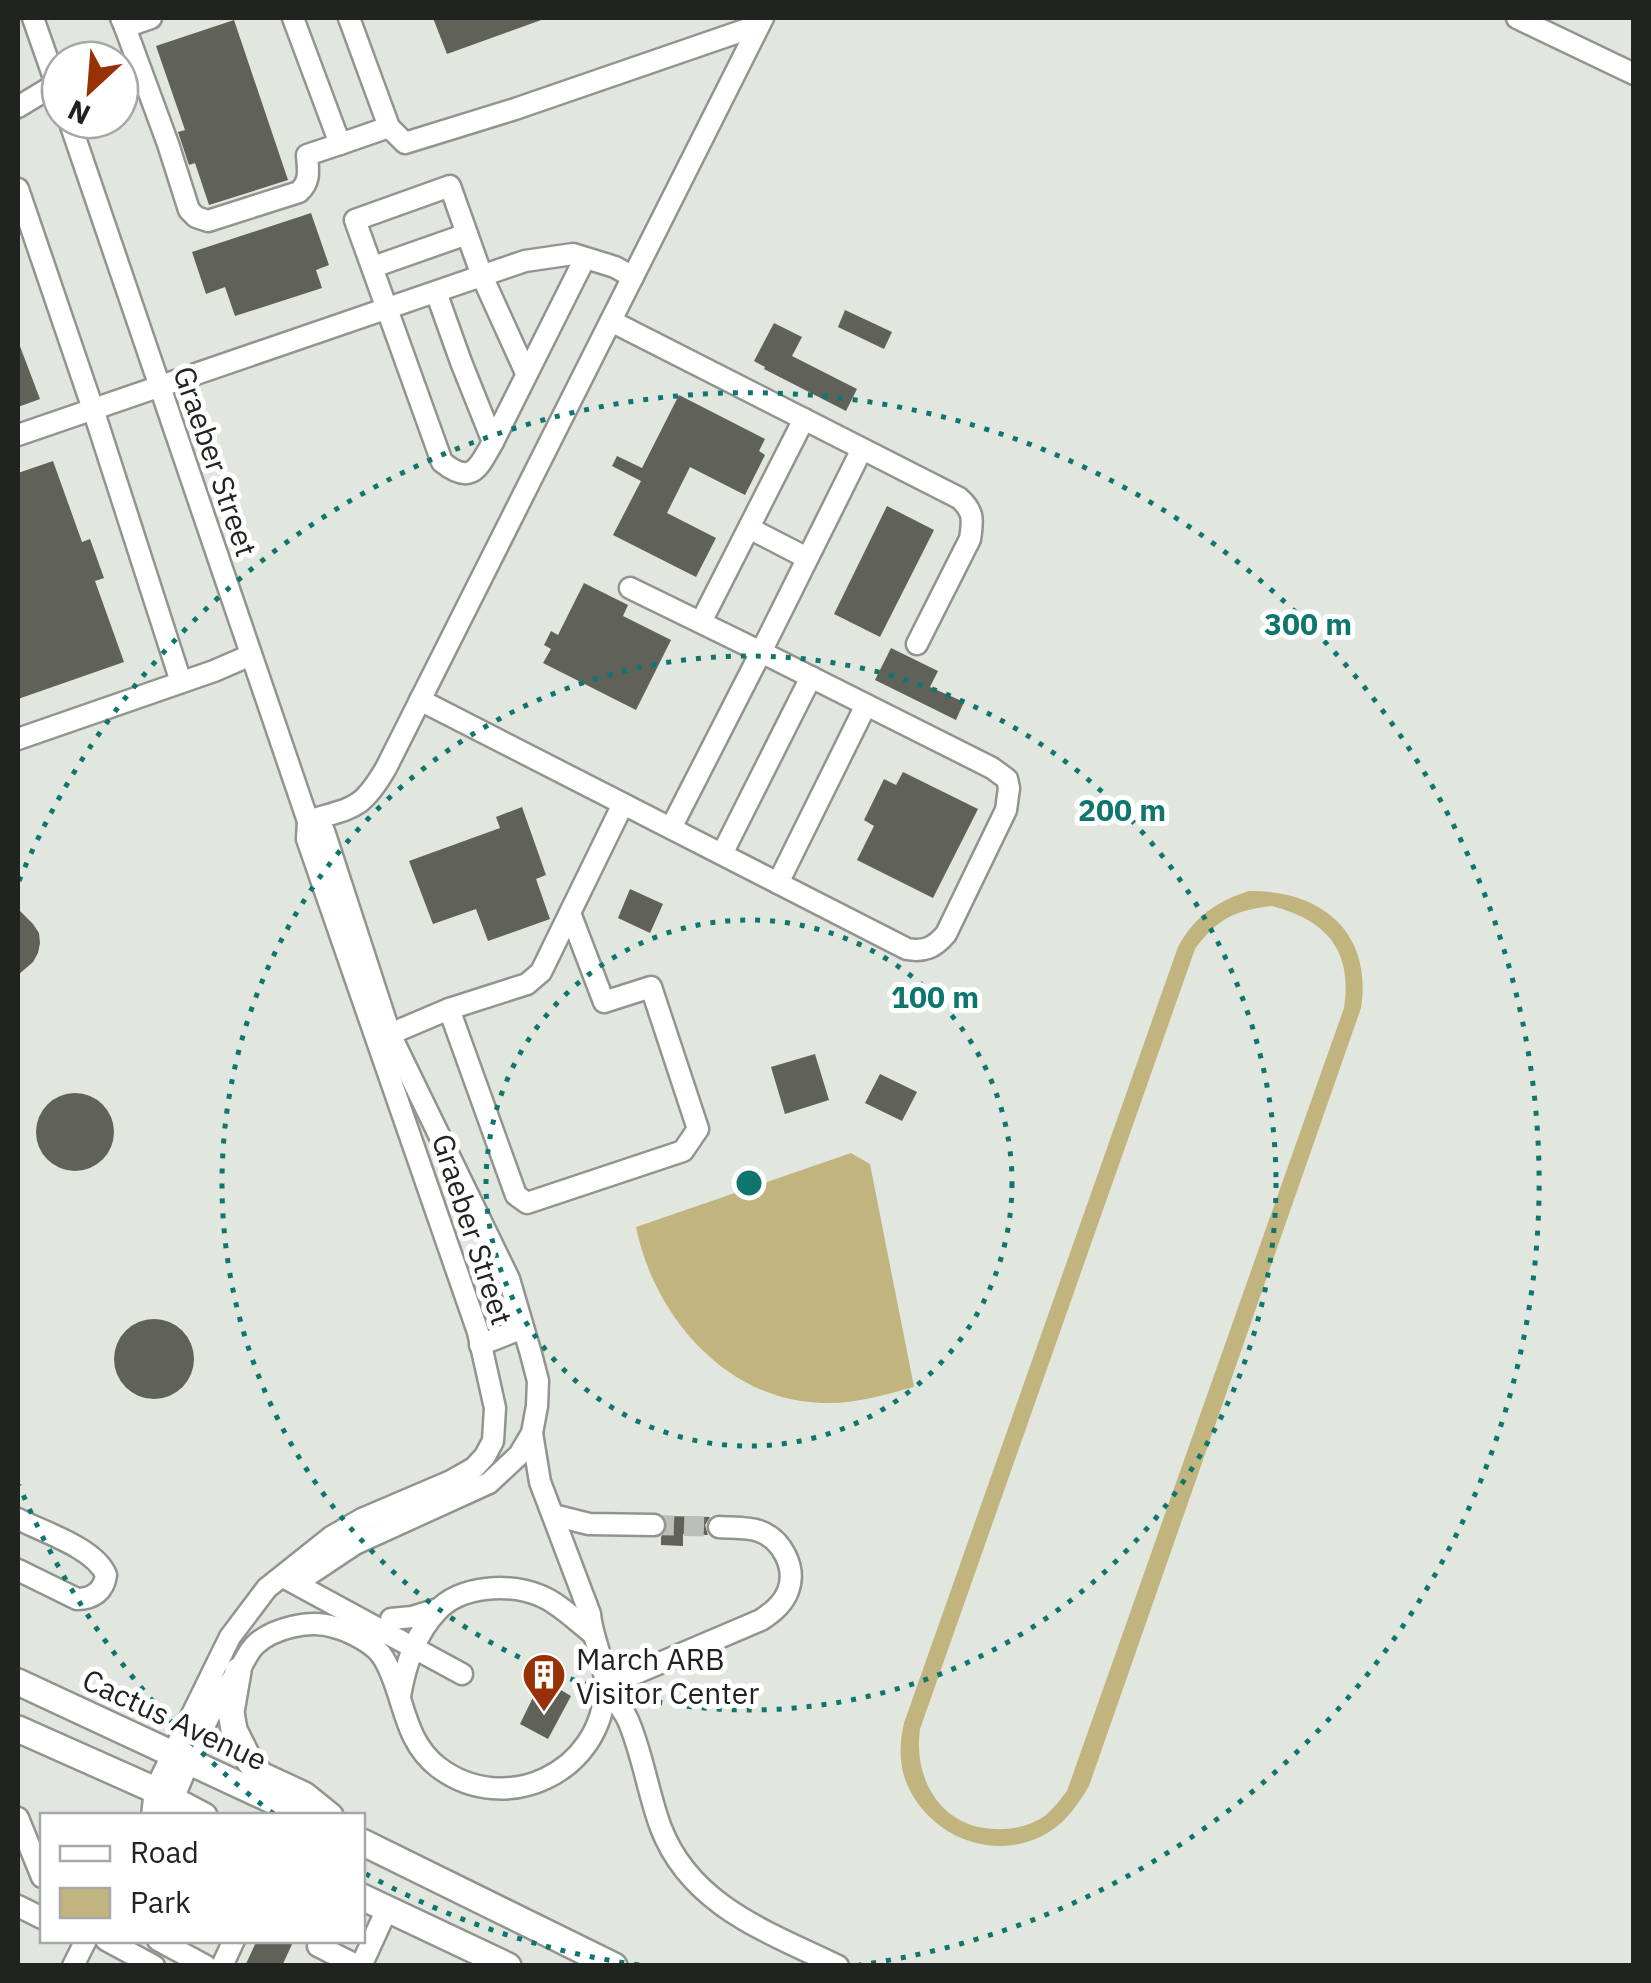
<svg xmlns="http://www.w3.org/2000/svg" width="1651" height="1983" font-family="'IBM Plex Sans',sans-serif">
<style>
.green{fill:#c2b47e;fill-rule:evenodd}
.building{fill:#606159}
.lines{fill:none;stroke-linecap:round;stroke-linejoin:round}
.minor-tunnel{stroke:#bbbfb8;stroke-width:20;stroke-dasharray:20 10;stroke-linecap:butt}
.minor-casing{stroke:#91958e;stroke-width:25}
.major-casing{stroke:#91958e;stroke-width:30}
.minor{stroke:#fff;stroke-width:20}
.major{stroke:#fff;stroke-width:25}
.ring{fill:none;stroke:#0f766e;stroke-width:5;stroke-dasharray:5 10}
.labels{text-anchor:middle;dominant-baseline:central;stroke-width:10;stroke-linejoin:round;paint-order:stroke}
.street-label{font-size:30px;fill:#212320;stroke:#fff}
.poi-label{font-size:30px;fill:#212320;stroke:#fff;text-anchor:start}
.centre{fill:#0f766e;stroke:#fff;stroke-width:5}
.ring-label{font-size:30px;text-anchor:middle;font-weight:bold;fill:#0f766e;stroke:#fff;stroke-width:10;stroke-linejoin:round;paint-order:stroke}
</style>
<rect width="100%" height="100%" fill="#e1e6de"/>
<g class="green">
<path d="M1249,891C1321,890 1373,932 1361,1008L1089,1786C1078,1804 1067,1821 1049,1832C995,1866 923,1835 904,1776C899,1759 900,1740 904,1723L1178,947C1194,917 1217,901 1249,891ZM1272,906C1326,920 1353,950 1344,1008L1067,1791C1060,1800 1054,1808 1046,1815C1031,1826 1012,1830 994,1829C940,1827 913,1778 920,1729L1195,949C1217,919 1235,910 1272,906Z"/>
<path d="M851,1153L870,1164L914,1387C884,1395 854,1404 823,1403C726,1401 654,1316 636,1227Z"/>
</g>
<g class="building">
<path d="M433,18H544V19L447,54Z"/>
<path d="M234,20L288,180L209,205L195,163L189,165L178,132L185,130L156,46Z"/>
<path d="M311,213L329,265L316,270L322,288L235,316L225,287L206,294L192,252Z"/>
<path d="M845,310L892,332L884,349L838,327Z"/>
<path d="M774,323L802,337L792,356L857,389L846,411L764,369L765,367L754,361Z"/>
<path d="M18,341L40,399L18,407Z"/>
<path d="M679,395L765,439L759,451L765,455L745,495L690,467L667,513L716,538L696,577L613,535L641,481L612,466L617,456L642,468Z"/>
<path d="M53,461L82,542L90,539L104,578L95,581L124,662L18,699V473Z"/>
<path d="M887,506L934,530L880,637L834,614Z"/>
<path d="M584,583L628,605L623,616L671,640L636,710L543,663L551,649L544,645L551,631L558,635Z"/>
<path d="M891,648L938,671L930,687L964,702L956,720L875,680Z"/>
<path d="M903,772L978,809L933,898L857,860L874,826L864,820L884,779L896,785Z"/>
<path d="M522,807L546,875L536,879L550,919L488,941L476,909L433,924L409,861L500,828L496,817Z"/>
<path d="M630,889L663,904L650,933L618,918Z"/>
<path d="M18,909L33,924L39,933L40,943L38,953L33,962L18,975Z"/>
<path d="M815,1054L829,1100L785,1114L771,1067Z"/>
<path d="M880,1074L917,1092L902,1121L865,1103Z"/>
<circle cx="75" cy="1132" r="39"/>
<circle cx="154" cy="1359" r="40"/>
<path d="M664,1516L710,1517L705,1525L708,1535L683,1534V1546L661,1545V1537L668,1526Z"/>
<path d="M549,1683L571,1696L548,1739L520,1724L538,1687L545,1691Z"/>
<path d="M257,1940H294L282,1966H245Z"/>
</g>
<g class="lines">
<path class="minor-tunnel" d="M654,1525L719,1527"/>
<defs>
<g id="minor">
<path d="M33,18L60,95"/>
<path d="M121,18L125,27L151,18"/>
<path d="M293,18L340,144L389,127"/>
<path d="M349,18L389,127L405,143L515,109L759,25"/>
<path d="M1517,18L1634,74"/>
<path d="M125,27L168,144L189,210L196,217L208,221L299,192C311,181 308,170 307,155L340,144"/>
<path d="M18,107L56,84"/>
<path d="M69,120L308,821L307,839L478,1332L495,1408L493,1441L485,1456L474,1468L451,1481L362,1519L331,1537L267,1588L230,1637L155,1790L152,1816"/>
<path d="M18,189L93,409L181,682"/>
<path d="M373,267L467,234"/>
<path d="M436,292L461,362L493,442"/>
<path d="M611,321L959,498C974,511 973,520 970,539L917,644"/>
<path d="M526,373L482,276L450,186L355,220L442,462C472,486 478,468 493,442L585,258"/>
<path d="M18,435L525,261L573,254L615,267L633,277"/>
<path d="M749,528L807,558"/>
<path d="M630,588L761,652L671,828"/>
<path d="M701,622L804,419"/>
<path d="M420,700L907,949C924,952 934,948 946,934L1006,810L1009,788L1007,779L992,768L761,652L862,449"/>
<path d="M18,739L214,671L251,655"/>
<path d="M308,821C353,807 361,811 386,768L763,18"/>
<path d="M722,854L811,677"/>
<path d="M778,883L866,705"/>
<path d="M449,1009L516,1195L527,1203L683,1151L698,1129L651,987L604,1002L570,913"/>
<path d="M390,1034L449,1009L527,984L541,972L623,804"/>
<path d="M480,1345L523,1328"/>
<path d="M553,1515L589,1524L654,1525"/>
<path d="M18,1519C43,1532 95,1548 106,1575C104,1591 93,1599 77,1599L18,1570"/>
<path d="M719,1527C732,1528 748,1527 759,1531C782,1539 797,1568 788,1591C783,1604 773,1612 761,1620L606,1686C612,1696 621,1707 627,1718C642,1750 648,1794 661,1828C691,1906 768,1932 838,1966"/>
<path d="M307,1576L355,1544L489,1483L519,1455L532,1433L537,1406L538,1381L531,1354L509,1279L390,1034L324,831L308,821"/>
<path d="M287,1579L462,1674"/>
<path d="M391,1619L412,1617L438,1609"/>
<path d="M400,1696C405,1667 416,1633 437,1611C461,1585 510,1583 541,1596C560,1604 575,1620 592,1633"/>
<path d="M161,1807L173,1799C188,1765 201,1727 221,1695C226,1687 233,1679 239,1670C244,1662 248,1652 255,1645C273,1628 311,1619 334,1627C350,1631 376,1644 384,1659C405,1695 402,1739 438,1767C505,1818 602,1773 605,1688C606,1662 592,1639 590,1614L540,1482L532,1433"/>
<path d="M18,1818L42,1877"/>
<path d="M18,1906L42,1918"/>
<path d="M106,1940L154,1966"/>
<path d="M158,1940L206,1966"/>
<path d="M318,1946L358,1966"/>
<path d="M73,1966L86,1940"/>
<path d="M222,1966L234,1940"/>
<path d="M361,1966L387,1909"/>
</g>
<g id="major">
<path d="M238,1671L231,1712L234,1730L250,1762L261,1775L304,1795L330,1816"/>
<path d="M18,1682L306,1816"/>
<path d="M18,1729L155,1790L204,1816"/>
<path d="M362,1842L614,1966"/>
<path d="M362,1897L508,1966"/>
</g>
</defs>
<use href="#minor" class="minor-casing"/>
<use href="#major" class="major-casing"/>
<use href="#minor" class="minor"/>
<use href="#major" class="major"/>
</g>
<g class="ring">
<circle cx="749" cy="1183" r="263"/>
<circle cx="749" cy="1183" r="527"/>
<path d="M639 1965A790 790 0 0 1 366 1874M274 1814A790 790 0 0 1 19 1485M19 881A790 790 0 1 1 859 1965"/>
</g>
<defs>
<symbol id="building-pin" viewBox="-11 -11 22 30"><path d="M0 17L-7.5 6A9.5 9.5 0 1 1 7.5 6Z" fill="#983206" stroke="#fff"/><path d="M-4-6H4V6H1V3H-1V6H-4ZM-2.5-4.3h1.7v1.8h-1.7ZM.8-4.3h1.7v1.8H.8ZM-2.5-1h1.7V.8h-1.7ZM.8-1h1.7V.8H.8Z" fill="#fff"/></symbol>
</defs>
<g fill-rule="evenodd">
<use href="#building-pin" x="519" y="1650" width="50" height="68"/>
</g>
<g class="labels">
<g class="street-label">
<text transform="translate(216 461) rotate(71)">Graeber Street</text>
<text transform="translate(473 1229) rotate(72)">Graeber Street</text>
<text transform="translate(175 1719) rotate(25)">Cactus Avenue</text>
</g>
<g class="poi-label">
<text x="576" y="1658">March ARB<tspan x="576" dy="34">Visitor Center</tspan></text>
</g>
</g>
<circle cx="749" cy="1183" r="15" class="centre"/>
<g class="ring-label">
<text x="1308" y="635">300 m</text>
<text x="1122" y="821">200 m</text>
<text x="935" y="1008">100 m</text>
</g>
<rect width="1651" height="1983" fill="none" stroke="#212320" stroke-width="40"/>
<rect x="40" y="1813" width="325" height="130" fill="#ffffff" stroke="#a6a7a6" stroke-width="2.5"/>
<rect x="60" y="1846" width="50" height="15" fill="#ffffff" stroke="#a6a7a6" stroke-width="2.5"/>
<text x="130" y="1863" font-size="30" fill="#212320">Road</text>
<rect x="60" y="1888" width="50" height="30" fill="#c2b47e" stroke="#a6a7a6" stroke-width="2.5"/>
<text x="130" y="1913" font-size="30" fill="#212320">Park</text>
<g transform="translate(90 90) rotate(206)"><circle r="48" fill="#ffffff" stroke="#a6a7a6" stroke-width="2.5"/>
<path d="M0-8L18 38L0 25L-18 38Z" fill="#983206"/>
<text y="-15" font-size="28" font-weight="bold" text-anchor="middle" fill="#212320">N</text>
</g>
</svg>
